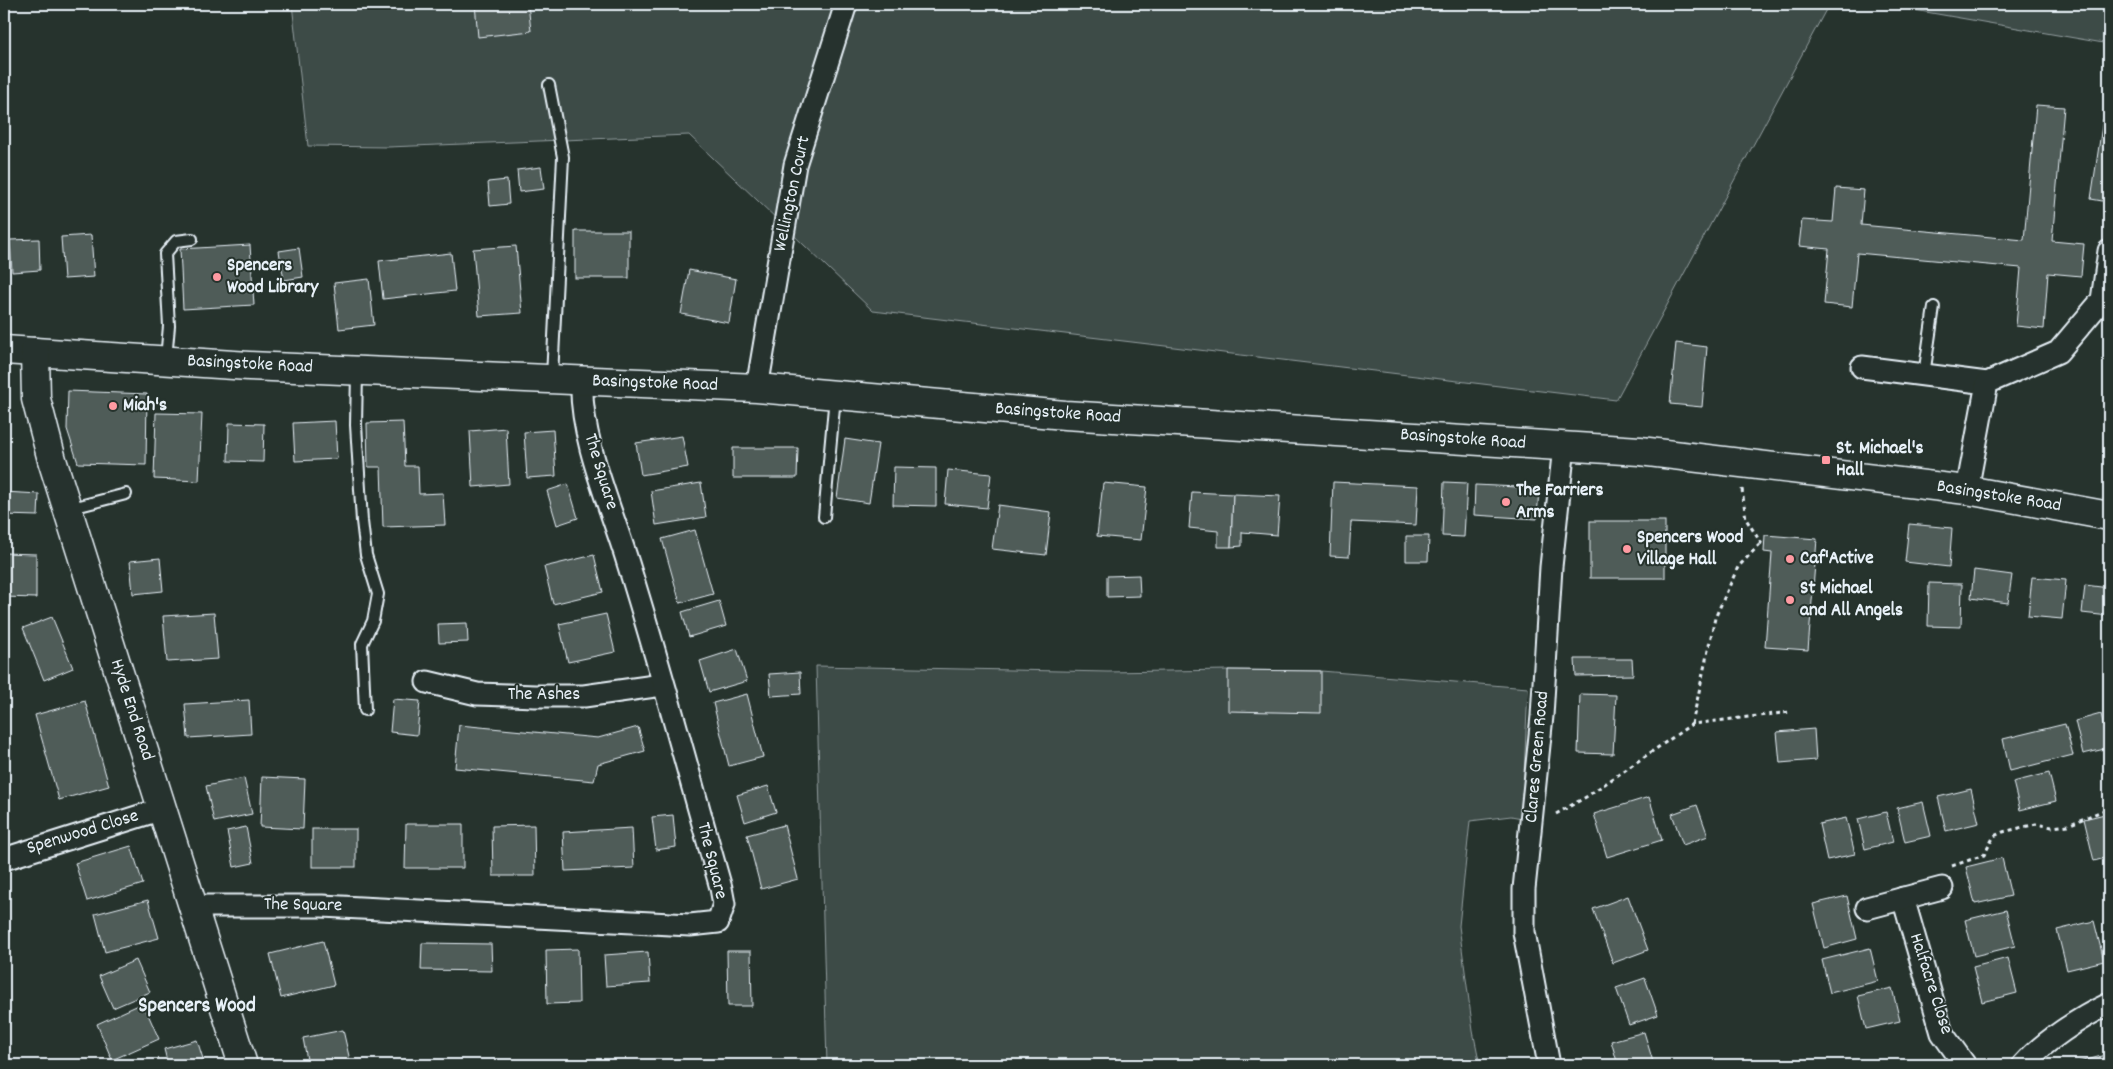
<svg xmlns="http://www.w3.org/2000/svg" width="2113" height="1069" font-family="Dekko,sans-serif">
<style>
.green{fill:#3e4b47;stroke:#939ea0}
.building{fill:#505c59;stroke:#e8f1f8}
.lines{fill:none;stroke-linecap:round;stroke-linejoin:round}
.lane-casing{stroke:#e8f1f8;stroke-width:14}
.street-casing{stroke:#e8f1f8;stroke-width:25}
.secondary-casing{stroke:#e8f1f8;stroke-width:31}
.path{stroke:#e8f1f8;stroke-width:3;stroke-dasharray:4 4;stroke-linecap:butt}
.lane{stroke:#26332d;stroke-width:10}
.street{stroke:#26332d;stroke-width:21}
.secondary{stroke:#26332d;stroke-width:28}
.poi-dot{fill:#ff9aa2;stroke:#26332d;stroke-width:2}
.labels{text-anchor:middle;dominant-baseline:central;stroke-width:4;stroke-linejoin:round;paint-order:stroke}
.street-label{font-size:19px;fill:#e8f1f8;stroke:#26332d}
.poi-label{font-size:19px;font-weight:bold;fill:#e8f1f8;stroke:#26332d;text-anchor:start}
.quarter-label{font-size:21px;font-weight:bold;fill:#e8f1f8;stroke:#26332d}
</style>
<rect width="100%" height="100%" fill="#26332d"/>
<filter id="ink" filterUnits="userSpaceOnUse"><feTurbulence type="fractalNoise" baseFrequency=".02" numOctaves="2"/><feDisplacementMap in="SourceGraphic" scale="10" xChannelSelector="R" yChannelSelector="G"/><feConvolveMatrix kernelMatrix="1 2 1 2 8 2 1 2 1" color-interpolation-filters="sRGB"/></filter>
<g filter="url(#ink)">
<g class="green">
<path d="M292,4H1829L1616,400L873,311L689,135L388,147L308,146Z"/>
<path d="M1880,4H2109V44Z"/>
<path d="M816,666L1108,672L1228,670L1321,671L1528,688L1522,818L1511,816L1470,821L1459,926L1473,1031L1480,1065H827Z"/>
</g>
<g class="building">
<path d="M475,4H528L531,31L478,37Z"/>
<path d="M2036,105L2064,107L2052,241L2084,244L2081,276L2048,273L2044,329L2016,326L2021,268L1857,253L1852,307L1824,304L1829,249L1799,246L1802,220L1833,222L1836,188L1864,190L1861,225L2024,240Z"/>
<path d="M2103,119L2109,120L2108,202L2091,199Z"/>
<path d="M541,167L544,189L519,192L517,170Z"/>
<path d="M507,180L509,204L490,206L488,182Z"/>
<rect x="575" y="231" width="54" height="47"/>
<path d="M91,235L94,277L64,279L61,237Z"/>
<path d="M39,239L40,270L12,272L10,240Z"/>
<path d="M250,245L254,305L183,309L180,249Z"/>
<path d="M516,246L522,313L479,316L473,249Z"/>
<path d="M299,248L303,277L284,280L279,251Z"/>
<path d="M451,253L455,291L383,299L379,261Z"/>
<path d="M689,270L736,279L729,323L681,314Z"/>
<path d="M369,279L374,325L339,329L334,283Z"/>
<path d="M1676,343L1707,347L1702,407L1670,404Z"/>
<path d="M68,391L147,394L146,465L78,463L67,429Z"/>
<path d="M156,413L202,414L199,481L154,479Z"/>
<path d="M335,421L337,459L295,461L293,423Z"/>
<path d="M403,422L405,466H418L419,494L443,493L445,525L383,527L381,467H368L367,423Z"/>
<path d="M229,423L264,424L263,462L228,461Z"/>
<path d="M506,428L509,484L473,487L470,431Z"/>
<path d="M553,430L556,476L527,478L524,432Z"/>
<path d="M682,436L688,467L641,475L636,443Z"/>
<path d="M845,439L878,444L869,503L837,498Z"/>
<path d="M733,448H798L797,478H733Z"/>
<path d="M894,467L936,468V506L893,505Z"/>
<path d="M948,470L991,474L987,508L945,504Z"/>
<path d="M1333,482L1418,486L1416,525L1351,522L1349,557L1330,556Z"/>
<path d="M1444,482L1467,483L1464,537L1442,536Z"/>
<path d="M701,483L706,517L656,525L651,491Z"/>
<path d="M1103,483L1147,487L1141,540L1097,536Z"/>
<path d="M568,484L578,518L557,525L547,491Z"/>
<path d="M1475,485L1539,488L1537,519L1474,515Z"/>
<path d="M4,492L39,494L38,516L4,515Z"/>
<path d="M1192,492L1233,494L1231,547H1218V531L1189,528Z"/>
<path d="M1233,494L1280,496L1277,535L1242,532V546L1231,547Z"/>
<path d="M998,505L1051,512L1046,555L992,549Z"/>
<rect x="1590" y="521" width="75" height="57"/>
<path d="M1909,524L1952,528L1949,567L1905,562Z"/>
<path d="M695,530L713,594L680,603L662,539Z"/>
<path d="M1765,535L1817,539L1808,650L1765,647L1772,553L1764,552Z"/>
<path d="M1406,536H1429L1428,561H1406Z"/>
<path d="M4,553L36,554V598L4,597Z"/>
<path d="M594,555L603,592L553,604L544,567Z"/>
<path d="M160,558L163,591L133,594L130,561Z"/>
<path d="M1974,570L2012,575L2008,603L1971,598Z"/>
<path d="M1139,575L1140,596L1107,597V576Z"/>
<path d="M2032,577L2066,580L2062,619L2028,616Z"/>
<path d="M1929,583L1962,584L1961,627L1928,626Z"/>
<path d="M2085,585L2109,588V616L2082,613Z"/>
<path d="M719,601L726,626L689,637L682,612Z"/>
<path d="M214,613L218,659L167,662L163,616Z"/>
<path d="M606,614L615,652L568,662L559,624Z"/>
<path d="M52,617L73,668L44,680L23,628Z"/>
<path d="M467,623L468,642L439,643L438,624Z"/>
<path d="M737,649L747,681L709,692L700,661Z"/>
<path d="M1575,659H1632L1633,675L1576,676Z"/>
<path d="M1228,670L1321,671V713L1228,711Z"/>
<path d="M800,672L801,694L771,696L769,674Z"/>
<path d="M747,694L763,757L729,766L713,703Z"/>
<path d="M1580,694L1616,695L1613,754L1578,753Z"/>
<path d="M393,699L420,701L417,735L390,732Z"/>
<path d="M249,700L251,734L188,738L185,704Z"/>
<path d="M85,701L109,786L59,800L35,715Z"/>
<path d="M2101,714L2109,748L2083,754L2075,721Z"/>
<path d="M2065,724L2073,755L2010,771L2003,739Z"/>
<path d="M459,725L598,738L638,727L645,751L598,764L594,781L455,768Z"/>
<path d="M1814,729L1816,760L1780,763L1777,732Z"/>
<path d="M2049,773L2056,801L2020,810L2013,782Z"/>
<path d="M262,777L305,779L303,829L260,827Z"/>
<path d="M244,778L252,814L214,822L206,786Z"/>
<path d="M768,786L776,812L745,822L737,795Z"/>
<path d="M1971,789L1979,823L1946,831L1938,797Z"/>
<path d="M1649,797L1662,840L1607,857L1594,814Z"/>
<path d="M1923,802L1931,836L1905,842L1897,808Z"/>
<path d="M1697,805L1708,836L1683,845L1672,814Z"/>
<path d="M1886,812L1893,842L1865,849L1858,819Z"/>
<path d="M2109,813V857L2094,861L2084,819Z"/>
<path d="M673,815L676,847L656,850L652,817Z"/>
<path d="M1846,818L1855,854L1827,860L1819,824Z"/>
<path d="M406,824H463V868H405Z"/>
<path d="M534,825L535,876H493L492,826Z"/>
<path d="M784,825L798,879L761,889L747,835Z"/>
<path d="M246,827L253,863L234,867L227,831Z"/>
<path d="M632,828L634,868L565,871L563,832Z"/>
<rect x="312" y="829" width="44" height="38"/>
<path d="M131,846L143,884L87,901L75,863Z"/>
<path d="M2002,858L2011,896L1975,904L1966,867Z"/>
<path d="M1628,896L1648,950L1613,963L1593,909Z"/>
<path d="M1847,896L1857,939L1824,948L1813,904Z"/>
<path d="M148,900L159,938L105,952L95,914Z"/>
<path d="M2006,910L2015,946L1974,956L1965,920Z"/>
<path d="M2094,921L2104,961L2067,970L2057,930Z"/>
<path d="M323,941L334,985L281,998L270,954Z"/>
<path d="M422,943L491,944L492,971L421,970Z"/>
<path d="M1870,948L1878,981L1830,993L1822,960Z"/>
<path d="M578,949L579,1003L547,1004L546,950Z"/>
<path d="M727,951H751L752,1006H728Z"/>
<path d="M648,952L650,983L606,986L604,955Z"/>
<path d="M2008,958L2017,993L1982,1002L1973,967Z"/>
<path d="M136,960L150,992L113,1008L99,976Z"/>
<path d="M1645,978L1658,1015L1629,1025L1616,988Z"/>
<path d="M1892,988L1900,1021L1866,1029L1858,996Z"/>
<path d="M143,1003L159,1039L112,1060L97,1024Z"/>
<path d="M343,1030L351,1065H308L303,1038Z"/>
<path d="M1644,1032L1654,1065H1618L1611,1041Z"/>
<path d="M197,1040L205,1065H168L164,1049Z"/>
<path d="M2109,1054V1065H2080L2079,1062Z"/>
</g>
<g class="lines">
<defs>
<g id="lane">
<path d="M549,85L563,157L552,377"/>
<path d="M166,359L169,326L165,254L176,241L192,239"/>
<path d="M357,372L356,425L362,521L366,555L378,594L373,621L362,644L365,710"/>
<path d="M1924,375L1934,307"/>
<path d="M68,509L126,494"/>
<path d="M824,517L835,396"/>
</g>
<g id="street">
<path d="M1862,367L1987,383"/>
<path d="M757,388L795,165L846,4"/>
<path d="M1967,490L1987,383L2058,352L2102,300L2109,251"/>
<path d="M427,682L477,694L535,696H584L662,685"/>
<path d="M4,859L162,809"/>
<path d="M1903,898L1942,1033L1965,1065"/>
<path d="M1867,908L1942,888"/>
<path d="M195,909L207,906H322L690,925L718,922L724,904L721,888C690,779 661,668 627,560C611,508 579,435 582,381"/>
<path d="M1549,1065L1524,932V889L1542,716L1551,567L1564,446"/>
<path d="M2023,1065C2043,1042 2081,1017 2109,1004"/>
</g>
<g id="secondary">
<path d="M4,350L249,366L757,388L1065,415L1640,451L1967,490L2109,516"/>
<path d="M35,352L36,399L52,460L243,1065"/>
</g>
</defs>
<use href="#lane" class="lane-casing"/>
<use href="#street" class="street-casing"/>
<use href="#secondary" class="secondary-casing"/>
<g class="path">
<path d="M1742,489L1746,519L1761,543L1764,544"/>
<path d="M1692,724L1715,618L1738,567L1761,543"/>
<path d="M1556,814L1586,797L1692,724L1790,712"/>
<path d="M1952,866L1984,855L1994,836L2003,832L2036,824L2052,827L2068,825L2109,808"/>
</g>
<use href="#lane" class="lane"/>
<use href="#street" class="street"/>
<use href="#secondary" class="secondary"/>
</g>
</g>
<g class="poi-dot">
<circle cx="217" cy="277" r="5"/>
<circle cx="113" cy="406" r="5"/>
<rect x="1821" y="455" width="10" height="10" rx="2.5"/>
<circle cx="1506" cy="502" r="5"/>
<circle cx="1627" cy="549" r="5"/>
<circle cx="1790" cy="559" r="5"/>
<circle cx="1790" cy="600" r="5"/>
</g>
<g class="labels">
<g class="street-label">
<text transform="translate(793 194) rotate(-78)">Wellington Court</text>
<text transform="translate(250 365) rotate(3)">Basingstoke Road</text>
<text transform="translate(655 384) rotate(2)">Basingstoke Road</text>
<text transform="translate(1058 414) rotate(4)">Basingstoke Road</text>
<text transform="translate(1463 440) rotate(4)">Basingstoke Road</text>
<text transform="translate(600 472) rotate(73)">The Square</text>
<text transform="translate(1999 497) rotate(9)">Basingstoke Road</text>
<text x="544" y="695">The Ashes</text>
<text transform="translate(131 710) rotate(72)">Hyde End Road</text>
<text transform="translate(1538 757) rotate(-85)">Clares Green Road</text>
<text transform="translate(83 833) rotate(-17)">Spenwood Close</text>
<text transform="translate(711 861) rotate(76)">The Square</text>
<text transform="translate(303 906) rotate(1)">The Square</text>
<text transform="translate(1930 984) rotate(72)">Halfacre Close</text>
</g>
<g class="poi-label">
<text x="227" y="266">Spencers<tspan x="227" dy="22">Wood Library</tspan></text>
<text x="123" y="406">Miah's</text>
<text x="1836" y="449">St. Michael's<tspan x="1836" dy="22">Hall</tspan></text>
<text x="1516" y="491">The Farriers<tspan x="1516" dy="22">Arms</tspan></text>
<text x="1637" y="538">Spencers Wood<tspan x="1637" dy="22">Village Hall</tspan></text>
<text x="1800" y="559">Caf'Active</text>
<text x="1800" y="589">St Michael<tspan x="1800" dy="22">and All Angels</tspan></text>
</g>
<g class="quarter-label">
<text x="197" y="1007">Spencers Wood</text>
</g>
</g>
<rect width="2113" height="1069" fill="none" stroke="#26332d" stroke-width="20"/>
<rect x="10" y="10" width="2093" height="1049" fill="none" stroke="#e8f1f8" stroke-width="2" filter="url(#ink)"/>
</svg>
